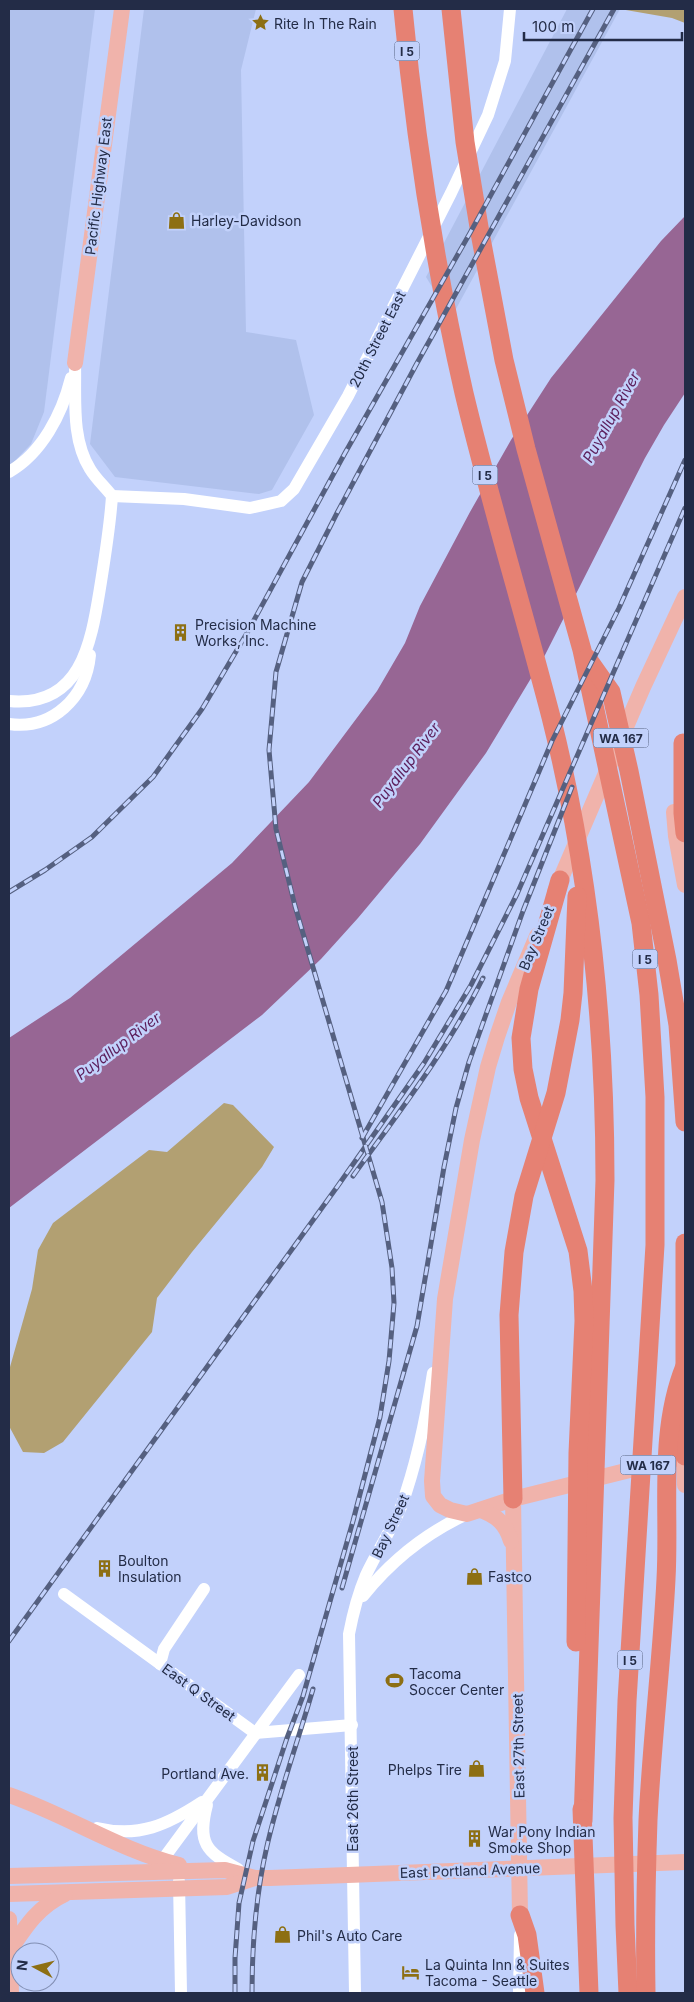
<svg xmlns="http://www.w3.org/2000/svg" width="694" height="2002" font-family="Inter,sans-serif">
<style>
.built{fill:#b0c1ec}
.green{fill:#b2a072}
.water{fill:#976694}
.lines{fill:none;stroke-linecap:round;stroke-linejoin:round}
.minor{stroke:#fff;stroke-width:12}
.major{stroke:#f0b3ab;stroke-width:16}
.highway{stroke:#e68173;stroke-width:19}
.rail-casing{stroke:#556080;stroke-width:5}
.rail{stroke:#c2d1fb;stroke-width:3;stroke-dasharray:9;stroke-linecap:butt}
.labels{text-anchor:middle;dominant-baseline:central;stroke-width:5;stroke-linejoin:round;paint-order:stroke}
.shield{fill:#c2d1fb;stroke:#535e7d;stroke-width:1}
.shield-label{font-size:12px;font-weight:bold;fill:#232c47}
.poi-label{font-size:14px;fill:#232c47;stroke:#c2d1fb;text-anchor:start}
.street-label{font-size:14px;fill:#232c47;stroke:#c2d1fb}
.water-label{font-size:15px;font-style:italic;fill:#5b1d5a;stroke:#c2d1fb}
</style>
<rect width="100%" height="100%" fill="#c2d1fb"/>
<g class="built">
<path d="M9,9H95L44,412L31,444L9,467Z"/>
<path d="M144,9H256L241,70L246,332L296,340L314,415L272,490L259,494L115,477L90,444Z"/>
<path d="M567,9H620L451,318L426,277Z"/>
</g>
<g class="green">
<path d="M620,9H685V23L672,18Z"/>
<path d="M224,1103L233,1105L274,1147L262,1167L192,1252L157,1298L152,1332L63,1442L44,1453L23,1452L9,1426L10,1367L32,1289L38,1250L53,1223L149,1150L167,1152Z"/>
</g>
<path class="water" d="M685,216V393L664,425L645,458L545,655L486,753L420,844L358,918L321,959L262,1015L9,1208V1038L70,998L232,863L309,782L377,691L405,643L420,606L470,512L511,440L551,378L661,241Z"/>
<g class="lines">
<g class="minor">
<path d="M9,472C42,453 62,414 71,378"/>
<path d="M112,496L184,499L250,508L281,501L294,489L348,396L451,193L488,115L505,61L510,9"/>
<path d="M9,701C81,708 91,643 100,588C105,557 110,527 112,496C105,487 96,479 90,469C71,438 76,399 75,363"/>
<path d="M9,724C52,730 86,698 90,655"/>
<path d="M64,1594L255,1733L352,1725"/>
<path d="M363,1596C391,1561 426,1533 467,1514"/>
<path d="M160,1664L164,1649L204,1589"/>
<path d="M207,1805C197,1843 206,1852 238,1869"/>
<path d="M97,1828C139,1838 167,1825 202,1802"/>
<path d="M158,1866L299,1675"/>
<path d="M179,1881L181,1993"/>
<path d="M355,1993L349,1634C353,1613 358,1594 366,1575C377,1552 391,1530 401,1507C417,1463 426,1419 433,1373"/>
<path d="M519,1993L520,1935"/>
</g>
<g class="major">
<path d="M75,363L122,9"/>
<path d="M674,812L676,836L685,885"/>
<path d="M555,892L643,687L685,597"/>
<path d="M537,936L509,1002L497,1037L488,1067L472,1140L445,1299L432,1481L433,1496L440,1505L450,1510L467,1514L513,1499L678,1458"/>
<path d="M685,1449V1485"/>
<path d="M513,1499L520,1915"/>
<path d="M481,1510C497,1516 506,1524 511,1541"/>
<path d="M9,1795C67,1815 119,1850 179,1865"/>
<path d="M9,1876L225,1870L255,1878H270L685,1862"/>
<path d="M9,1894L227,1887L255,1878"/>
<path d="M9,1919L11,1993"/>
<path d="M10,1950C26,1926 39,1906 65,1894"/>
</g>
<g class="highway">
<path d="M403,9C415,138 435,266 464,393C490,502 523,609 551,717C589,868 605,1024 605,1180L583,1821"/>
<path d="M451,9L465,142L480,233L504,360L526,449L582,650L641,923L649,995L655,1097V1245L627,1701L623,1818L625,1925L628,1993"/>
<path d="M587,658L611,692L629,771L667,960L678,1025L685,1122"/>
<path d="M683,743V813L685,833"/>
<path d="M560,880L529,989L521,1038L523,1069L529,1098L578,1251L583,1291L584,1321L578,1453L576,1642"/>
<path d="M685,1456V1243"/>
<path d="M513,1499L509,1315L514,1252L524,1196L556,1093L570,1020L573,993L577,896"/>
<path d="M582,1809L589,1993"/>
<path d="M520,1915L527,1935L535,1993"/>
<path d="M646,1993C645,1935 646,1877 648,1820C652,1739 662,1659 666,1579C670,1509 658,1432 685,1366"/>
</g>
<defs>
<g id="rail">
<path d="M9,892L45,870L92,837L153,777L202,709L247,633L345,453L470,233L593,9"/>
<path d="M362,1138L446,991L552,741L619,608L685,460"/>
<path d="M353,1176C399,1112 448,1049 483,978"/>
<path d="M342,1588L417,1326L444,1167L456,1108L469,1062L523,911L572,787"/>
<path d="M9,1641L337,1187L424,1063L471,985L517,894L685,508"/>
<path d="M235,1993V1958L239,1903L253,1841L287,1738L303,1696L353,1521L380,1417L389,1361L394,1303L392,1268L382,1202L295,906L276,829L269,750L276,672L302,582L337,513L416,365L614,9"/>
<path d="M252,1993C252,1944 256,1894 267,1846C279,1793 298,1741 313,1689"/>
</g>
</defs>
<use href="#rail" class="rail-casing"/>
<use href="#rail" class="rail"/>
</g>
<defs>
<symbol id="sight-bare" viewBox="-9 -9 18 18"><path d="M0-6L1.8-2.2L6-1.7L2.9 1.2L3.7 5.4L0 3.3L-3.7 5.4L-2.9 1.2L-6-1.7L-1.8-2.2Z" fill="#8d6f13" stroke="#c2d1fb" stroke-width="2.5" paint-order="stroke"/></symbol>
<symbol id="shop-bare" viewBox="-9 -9 18 18"><path d="M-5-2.5h2.3a2.7 3.5 0 0 1 5.4 0H5L5.5 6h-11ZM-1.5-2.5h3a1.5 2.3 0 0 0-3 0Z" fill="#8d6f13" stroke="#c2d1fb" stroke-width="2.5" paint-order="stroke"/></symbol>
<symbol id="building-bare" viewBox="-9 -9 18 18"><path d="M-4-6H4V6H1V3H-1V6H-4ZM-2.5-4.3h1.7v1.8h-1.7ZM.8-4.3h1.7v1.8H.8ZM-2.5-1h1.7V.8h-1.7ZM.8-1h1.7V.8H.8Z" fill="#8d6f13" stroke="#c2d1fb" stroke-width="2.5" paint-order="stroke"/></symbol>
<symbol id="stadium-bare" viewBox="-9 -9 18 18"><path d="M0-5a6.5 5 0 1 0 0 10a6.5 5 0 1 0 0-10ZM-3.5-1.8h7v3.6h-7Z" fill="#8d6f13" stroke="#c2d1fb" stroke-width="2.5" paint-order="stroke"/></symbol>
<symbol id="hotel-bare" viewBox="-9 -9 18 18"><path d="M-6-4.5h1.5V1H6V5H4.5V3h-9V5H-6ZM-4 0a1.8 1.8 0 1 1 3.6 0ZM.5 0V-2.5h3Q6-2.5 6 0Z" fill="#8d6f13" stroke="#c2d1fb" stroke-width="2.5" paint-order="stroke"/></symbol>
</defs>
<g fill-rule="evenodd">
<use href="#sight-bare" x="248" y="10" width="25" height="25"/>
<use href="#shop-bare" x="164" y="208" width="25" height="25"/>
<use href="#building-bare" x="168" y="620" width="25" height="25"/>
<use href="#building-bare" x="92" y="1556" width="25" height="25"/>
<use href="#shop-bare" x="462" y="1564" width="25" height="25"/>
<use href="#stadium-bare" x="382" y="1668" width="25" height="25"/>
<use href="#shop-bare" x="464" y="1756" width="25" height="25"/>
<use href="#building-bare" x="250" y="1760" width="25" height="25"/>
<use href="#building-bare" x="462" y="1826" width="25" height="25"/>
<use href="#shop-bare" x="270" y="1922" width="25" height="25"/>
<use href="#hotel-bare" x="398" y="1960" width="25" height="25"/>
</g>
<g class="labels">
<g class="shield">
<rect x="394.5" y="41.5" width="25" height="19" rx="4"/>
<rect x="472.5" y="465.5" width="25" height="19" rx="4"/>
<rect x="593.5" y="728.5" width="55" height="19" rx="4"/>
<rect x="632.5" y="949.5" width="25" height="19" rx="4"/>
<rect x="620.5" y="1455.5" width="55" height="19" rx="4"/>
<rect x="617.5" y="1650.5" width="25" height="19" rx="4"/>
</g>
<g class="shield-label">
<text x="407" y="51">I 5</text>
<text x="485" y="475">I 5</text>
<text x="621" y="738">WA 167</text>
<text x="645" y="959">I 5</text>
<text x="648" y="1465">WA 167</text>
<text x="630" y="1660">I 5</text>
</g>
<g class="poi-label">
<text x="274" y="23">Rite In The Rain</text>
<text x="191" y="220">Harley-Davidson</text>
<text x="195" y="624">Precision Machine<tspan x="195" dy="16">Works, Inc.</tspan></text>
<text x="118" y="1560">Boulton<tspan x="118" dy="16">Insulation</tspan></text>
<text x="488" y="1576">Fastco</text>
<text x="409" y="1673">Tacoma<tspan x="409" dy="16">Soccer Center</tspan></text>
<text x="462" y="1769" text-anchor="end">Phelps Tire</text>
<text x="249" y="1773" text-anchor="end">Portland Ave.</text>
<text x="488" y="1831">War Pony Indian<tspan x="488" dy="16">Smoke Shop</tspan></text>
<text x="297" y="1935">Phil's Auto Care</text>
<text x="425" y="1964">La Quinta Inn &amp; Suites<tspan x="425" dy="16">Tacoma - Seattle</tspan></text>
</g>
<g class="street-label">
<text transform="translate(98 186) rotate(-83)">Pacific Highway East</text>
<text transform="translate(377 339) rotate(-63)">20th Street East</text>
<text transform="translate(536 938) rotate(-67)">Bay Street</text>
<text transform="translate(390 1526) rotate(-65)">Bay Street</text>
<text transform="translate(199 1692) rotate(36)">East Q Street</text>
<text transform="translate(518 1746) rotate(-91)">East 27th Street</text>
<text transform="translate(352 1799) rotate(-90)">East 26th Street</text>
<text transform="translate(470 1870) rotate(-2)">East Portland Avenue</text>
</g>
<g class="water-label">
<text transform="translate(611 417) rotate(-61)">Puyallup River</text>
<text transform="translate(406 765) rotate(-53)">Puyallup River</text>
<text transform="translate(118 1046) rotate(-37)">Puyallup River</text>
</g>
</g>
<rect width="694" height="2002" fill="none" stroke="#232c47" stroke-width="20"/>
<g transform="translate(35 1967) rotate(277)"><circle r="24" fill="#c2d1fb" stroke="#828fb3"/>
<path d="M0-4L9 19L0 12L-9 19Z" fill="#8d6f13"/>
<text y="-8" font-size="14" font-weight="bold" text-anchor="middle" fill="#232c47">N</text>
</g>
<path d="M524 32v8h158v-8" fill="none" stroke="#232c47" stroke-width="2.5"/>
<text x="532" y="32" font-size="15" fill="#232c47" stroke="#c2d1fb" stroke-width="4" paint-order="stroke">100 m</text>
</svg>
